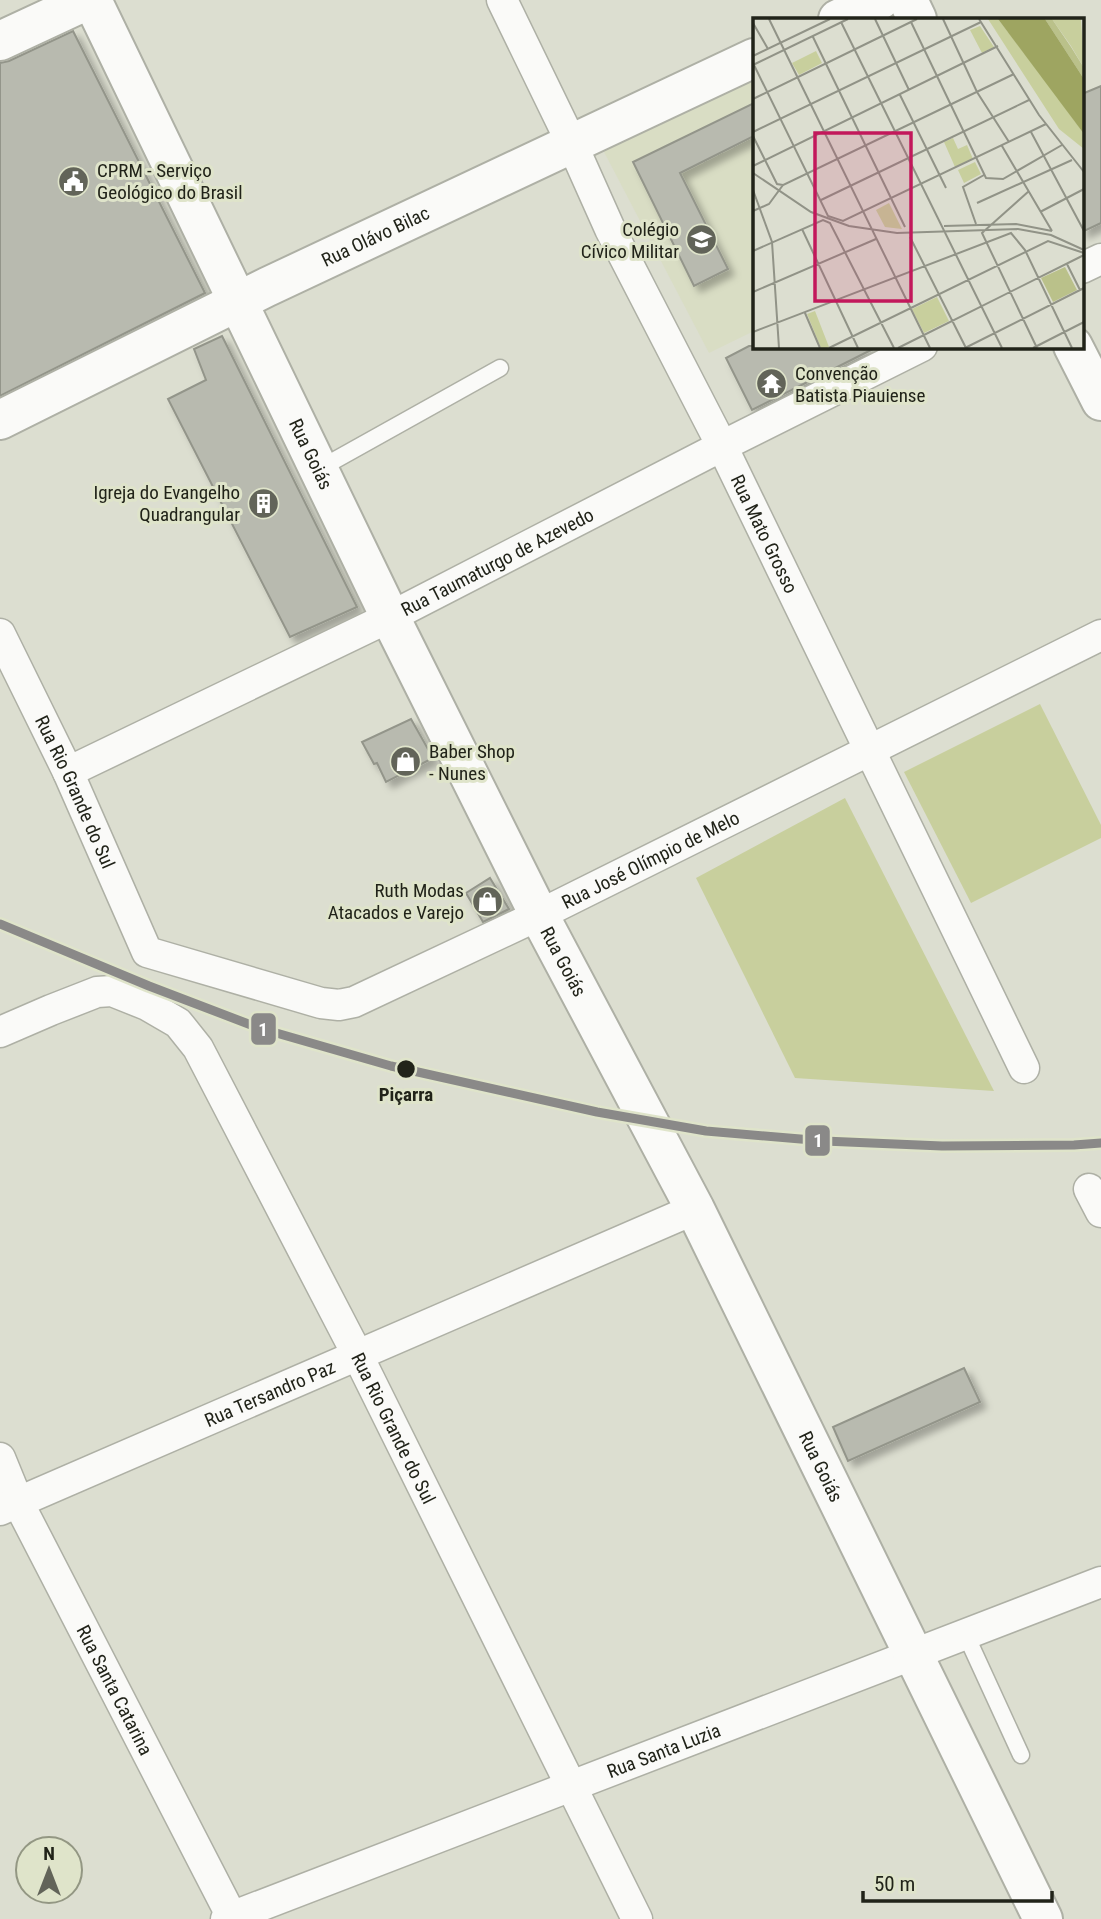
<svg xmlns="http://www.w3.org/2000/svg" width="1101" height="1919" font-family="'Roboto Condensed',sans-serif">
<style>
.built{fill:#d9ddc4}
.green{fill:#c8cf9d}
.building{fill:#b8baaf;stroke:#93958a;stroke-width:2;filter:url(#shadow)}
.lines{fill:none;stroke-linecap:round;stroke-linejoin:round}
.lane-casing{stroke:#aeb0a5;stroke-width:19}
.street-casing{stroke:#aeb0a5;stroke-width:33}
.secondary-casing{stroke:#aeb0a5;stroke-width:42}
.lane{stroke:#fafaf8;stroke-width:16}
.street{stroke:#fafaf8;stroke-width:30}
.secondary{stroke:#fafaf8;stroke-width:38}
.rail-1-casing{stroke:#dfe4ca;stroke-width:14}
.rail-1{stroke:#8a8988;stroke-width:9}
.stop-dot{fill:#212319;stroke:#dfe4ca;stroke-width:2.5}
.labels{text-anchor:middle;dominant-baseline:central;stroke-width:6;stroke-linejoin:round;paint-order:stroke}
.poi-label{font-size:19px;fill:#212319;stroke:#dfe4ca;text-anchor:start}
.street-label{font-size:19px;fill:#212319;stroke:#dfe4ca}
.stop-label{font-size:19px;font-weight:bold;fill:#212319;stroke:#dfe4ca}
.inset-road{fill:none;stroke:#919387;stroke-width:2}
.view{fill:#c2185b;fill-opacity:0.15;stroke:#c2185b;stroke-width:3.5}
.inset-edge{fill:none;stroke:#212319;stroke-width:3.5}
.line-badge{stroke:#dfe4ca;stroke-width:2.5}
.badge-label{font-size:19px;text-anchor:middle;font-weight:bold;fill:#fff}
</style>
<defs>
<filter id="shadow"><feDropShadow dx="6" dy="6" stdDeviation="3.5" flood-color="#0004"/></filter>
</defs>
<rect width="100%" height="100%" fill="#dcded0"/>
<path class="built" d="M754,80V331L709,353L603,150Z"/>
<g class="green">
<path d="M1040,704L1101,825V838L971,903L904,772Z"/>
<path d="M845,798L994,1091L795,1078L696,878Z"/>
</g>
<g class="building">
<path d="M73,31L205,293L0,396V63L9,61Z"/>
<path d="M1101,86V223L1082,232V94Z"/>
<path d="M754,103V136L680,173L728,269L694,286L633,162Z"/>
<path d="M222,336L357,607L290,637L168,399L206,380L194,349Z"/>
<path d="M749,346H879L752,410L726,358Z"/>
<path d="M411,719L433,758L386,782L377,763L374,764L362,742Z"/>
<path d="M490,878L509,909L483,922L466,893Z"/>
<path d="M964,1368L980,1402L848,1461L833,1427Z"/>
</g>
<g class="lines">
<defs>
<g id="lane">
<path d="M319,469L500,368"/>
<path d="M966,1635L1021,1755"/>
</g>
<g id="street">
<path id="s1" d="M502,0L572,144L610,229L722,446L1024,1068"/>
<path d="M1082,268L1101,259"/>
<path id="s2" d="M0,634L68,772L147,952L321,1003L339,1005L354,1002L539,915L1101,635"/>
<path id="s3" d="M68,772L390,617L722,446L922,346"/>
<path id="s4" d="M0,1032L51,1010L97,992L112,991L147,1005L178,1023L198,1048L358,1356L637,1919"/>
<path d="M1089,1189L1101,1212"/>
<path id="s5" d="M0,1458L18,1502L233,1919"/>
<path id="s6" d="M0,1510L695,1209"/>
<path id="s7" d="M226,1919L1101,1582"/>
</g>
<g id="secondary">
<path id="s8" d="M92,0L390,617L539,915L695,1209L1043,1919"/>
<path d="M908,0L917,19"/>
<path d="M838,19L880,0"/>
<path d="M0,41L88,0"/>
<path d="M1073,346L1101,401"/>
<path id="s9" d="M0,420L267,287L754,58"/>
</g>
</defs>
<use href="#lane" class="lane-casing"/>
<use href="#street" class="street-casing"/>
<use href="#secondary" class="secondary-casing"/>
<use href="#lane" class="lane"/>
<use href="#street" class="street"/>
<use href="#secondary" class="secondary"/>
<defs>
<path id="rail-1" d="M0,924L149,986L259,1028L391,1066L597,1112L706,1131L824,1141L942,1146L1074,1145L1101,1143"/>
</defs>
<use href="#rail-1" class="rail-1-casing"/>
<use href="#rail-1" class="rail-1"/>
</g>
<defs>
<symbol id="civic-disc" viewBox="-11 -11 22 22"><circle r="9.5" fill="#626459" stroke="#dfe4ca"/><path d="M-.6-6.5H3V-4.5H.6V-3L4-1V1h2V6H-6V1h2V-1L-.6-3ZM-1.2 2.5V6h2.4V2.5Z" fill="#fff"/></symbol>
<symbol id="school-disc" viewBox="-11 -11 22 22"><circle r="9.5" fill="#626459" stroke="#dfe4ca"/><path d="M0-5L7-2L0 1L-7-2ZM-4 1L0 2.5L4 1V4Q0 6-4 4Z" fill="#fff"/></symbol>
<symbol id="temple-disc" viewBox="-11 -11 22 22"><circle r="9.5" fill="#626459" stroke="#dfe4ca"/><path d="M0-6L5-2H3V0L6.5 2.5H4V6H1.5V3h-3V6H-4V2.5H-6.5L-3 0V-2H-5Z" fill="#fff"/></symbol>
<symbol id="building-disc" viewBox="-11 -11 22 22"><circle r="9.5" fill="#626459" stroke="#dfe4ca"/><path d="M-4-6H4V6H1V3H-1V6H-4ZM-2.5-4.3h1.7v1.8h-1.7ZM.8-4.3h1.7v1.8H.8ZM-2.5-1h1.7V.8h-1.7ZM.8-1h1.7V.8H.8Z" fill="#fff"/></symbol>
<symbol id="shop-disc" viewBox="-11 -11 22 22"><circle r="9.5" fill="#626459" stroke="#dfe4ca"/><path d="M-5-2.5h2.3a2.7 3.5 0 0 1 5.4 0H5L5.5 6h-11ZM-1.5-2.5h3a1.5 2.3 0 0 0-3 0Z" fill="#fff"/></symbol>
</defs>
<g fill-rule="evenodd">
<use href="#civic-disc" x="56" y="164" width="35" height="35"/>
<use href="#school-disc" x="684" y="222" width="35" height="35"/>
<use href="#temple-disc" x="754" y="366" width="35" height="35"/>
<use href="#building-disc" x="246" y="486" width="35" height="35"/>
<use href="#shop-disc" x="388" y="744" width="35" height="35"/>
<use href="#shop-disc" x="470" y="884" width="35" height="35"/>
</g>
<circle class="stop-dot" cx="406" cy="1069" r="10"/>
<g class="labels">
<g class="poi-label">
<text x="97" y="170">CPRM - Serviço<tspan x="97" dy="22">Geológico do Brasil</tspan></text>
<text x="679" y="229" text-anchor="end">Colégio<tspan x="679" dy="22">Cívico Militar</tspan></text>
<text x="795" y="373">Convenção<tspan x="795" dy="22">Batista Piauiense</tspan></text>
<text x="240" y="492" text-anchor="end">Igreja do Evangelho<tspan x="240" dy="22">Quadrangular</tspan></text>
<text x="429" y="751">Baber Shop<tspan x="429" dy="22">- Nunes</tspan></text>
<text x="464" y="890" text-anchor="end">Ruth Modas<tspan x="464" dy="22">Atacados e Varejo</tspan></text>
</g>
<g class="street-label">
<text stroke="none"><textPath href="#s9" startOffset="418">Rua Olávo Bilac</textPath></text>
<text stroke="none"><textPath href="#s8" startOffset="504">Rua Goiás</textPath></text>
<text stroke="none"><textPath href="#s1" startOffset="595">Rua Mato Grosso</textPath></text>
<text stroke="none"><textPath href="#s3" startOffset="478">Rua Taumaturgo de Azevedo</textPath></text>
<text stroke="none"><textPath href="#s2" startOffset="175">Rua Rio Grande do Sul</textPath></text>
<text stroke="none"><textPath href="#s2" startOffset="894">Rua José Olímpio de Melo</textPath></text>
<text stroke="none"><textPath href="#s8" startOffset="1071">Rua Goiás</textPath></text>
<text stroke="none"><textPath href="#s6" startOffset="294">Rua Tersandro Paz</textPath></text>
<text stroke="none"><textPath href="#s4" startOffset="653">Rua Rio Grande do Sul</textPath></text>
<text stroke="none"><textPath href="#s8" startOffset="1638">Rua Goiás</textPath></text>
<text stroke="none"><textPath href="#s5" startOffset="259">Rua Santa Catarina</textPath></text>
<text stroke="none"><textPath href="#s7" startOffset="469">Rua Santa Luzia</textPath></text>
</g>
<g class="stop-label">
<text x="406" y="1094">Piçarra</text>
</g>
</g>
<g transform="translate(753 18)">
<rect width="331" height="331" fill="#dcded0"/>
<path d="M235,1H245L297,69L331,116V131L306,111ZM299,1H328L331,50L318,28ZM227,8L241,29L229,35L217,12ZM63,33L69,45L46,57L39,45ZM200,120L205,131L214,127L220,141L202,149L191,124ZM222,144L228,156L211,165L205,152ZM136,185L149,211L132,209L123,192ZM184,279L196,303L171,315L159,291ZM62,293L76,329L74,330H68L54,296Z" fill="#c8cf9d"/>
<path d="M292,1H299L318,29L331,50V61ZM312,249L324,272L300,284L288,260Z" fill="#bac18a"/>
<path d="M245,1H292L331,61V116Z" fill="#9ea561"/>
<path class="inset-road" d="M16,1L177,330M122,1L156,72M190,1L224,74L256,124M226,1L286,97L331,154M88,4L249,330M158,4L233,160L250,161L309,127M0,5L15,31M60,19L152,209M0,38L77,1M0,47L95,1M1,47L75,198L90,203L293,106M147,77L193,170M0,81L164,1M0,114L228,4M278,114L331,213M0,118L24,166L30,167M249,128L299,213M0,148L245,28M0,155L58,194L96,208L144,215L265,211L298,217L331,232M0,172L19,224L26,330M276,173L229,215L284,330M68,182L276,82M224,185L319,142M0,193L16,186L30,167L261,56M287,194L331,171M223,206L210,169L231,157M191,208L263,206L299,213M49,211L105,330M157,219L213,330M0,233L70,202L77,205L141,330M314,246L327,272M0,274L123,221M52,295L67,330M0,314L258,215L272,232L319,330M76,330L295,223L331,235M145,330L331,237M212,330L331,270M280,330L331,304"/>
<path class="view" d="M62,115H158V283H62Z"/>
<rect width="331" height="331" class="inset-edge"/>
</g>
<g class="line-badge">
<rect x="250" y="1012" width="27" height="34" rx="7" fill="#8a8988"/>
<rect x="804" y="1124" width="27" height="33" rx="7" fill="#8a8988"/>
</g>
<g class="badge-label">
<text x="263" y="1036">1</text>
<text x="818" y="1147">1</text>
</g>
<g transform="translate(49 1870)"><circle r="33" fill="#dfe4ca" stroke="#939783" stroke-width="2"/>
<path d="M0-5L12 26L0 18L-12 26Z" fill="#626459"/>
<text y="-10" font-size="19" font-weight="bold" text-anchor="middle" fill="#212319">N</text>
</g>
<path d="M863 1891v10h189v-10" fill="none" stroke="#212319" stroke-width="3.5"/>
<text x="874" y="1891" font-size="21" fill="#212319" stroke="#dfe4ca" stroke-width="5" paint-order="stroke">50 m</text>
</svg>
